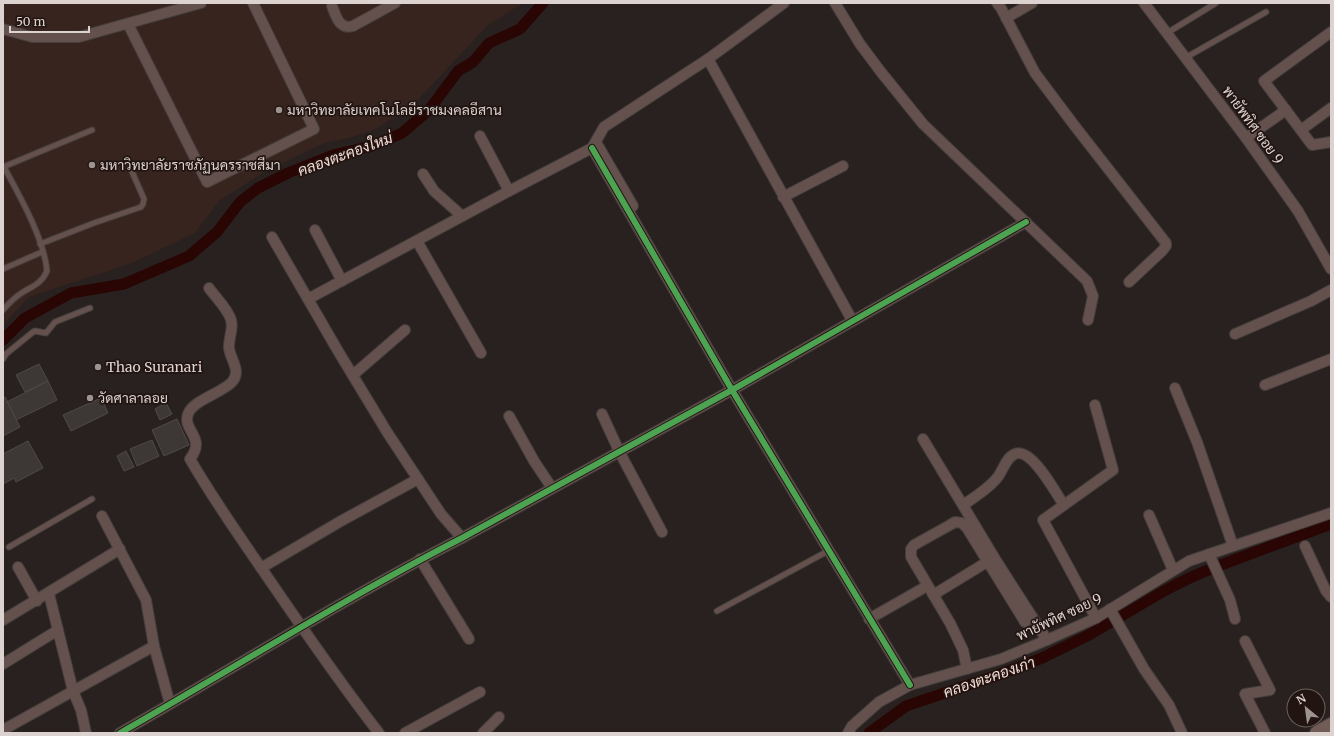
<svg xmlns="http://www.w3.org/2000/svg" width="1334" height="736" font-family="Merriweather,Sarabun,serif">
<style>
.built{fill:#37241f}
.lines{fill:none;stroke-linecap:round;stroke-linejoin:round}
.canal{stroke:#290503;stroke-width:11}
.building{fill:#3d3735;stroke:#4f4947}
.lane-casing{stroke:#443e3c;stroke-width:7}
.street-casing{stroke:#443e3c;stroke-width:12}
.secondary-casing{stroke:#443e3c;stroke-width:16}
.lane{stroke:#64514d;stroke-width:5}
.street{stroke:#64514d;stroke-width:10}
.secondary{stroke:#715c57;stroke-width:14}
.cycleway-casing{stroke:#221511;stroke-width:8}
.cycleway{stroke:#4ca352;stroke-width:6}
.poi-dot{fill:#9d9492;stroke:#221511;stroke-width:1.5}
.labels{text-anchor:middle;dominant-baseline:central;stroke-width:3.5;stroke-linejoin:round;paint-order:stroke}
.poi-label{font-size:14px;fill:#dcd2d0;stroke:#221511;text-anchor:start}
.street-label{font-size:14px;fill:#dcd2d0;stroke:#221511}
.water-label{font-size:15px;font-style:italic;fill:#f5dcd6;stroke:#221511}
</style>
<rect width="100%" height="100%" fill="#28211f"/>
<path class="built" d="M3,3H523L487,26L412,106L374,130L349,138L324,143L264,172L219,201L195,233L132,263L29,297L3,325Z"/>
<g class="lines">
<g class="canal">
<path d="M3,340L25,318L71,293L124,284L189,256L217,232L240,202L258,188L288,173L333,155L372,146L402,133L429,110L458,71L473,62L489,43L520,29L543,3"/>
<path d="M1218,566L1331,524"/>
<path d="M1120,617C1150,599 1179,581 1211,569"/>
<path d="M869,733L906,706L998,675L1042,658L1087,636L1111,622"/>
</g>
</g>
<g class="building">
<path d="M39,364L48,381L25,392L16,375Z"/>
<path d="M48,381L57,400L16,420L7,402Z"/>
<path d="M5,397L20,427L3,436V398Z"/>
<path d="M101,398L108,413L71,431L63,415Z"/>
<path d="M166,403L172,414L160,420L155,409Z"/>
<path d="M177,419L189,445L164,456L152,430Z"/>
<path d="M152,440L159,456L137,466L130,449Z"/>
<path d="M28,441L43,468L16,482L14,478L3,484V454Z"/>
<path d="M126,451L134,467L124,471L117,456Z"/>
</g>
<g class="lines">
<defs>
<g id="lane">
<path d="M1167,33L1216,3"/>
<path d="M1185,58L1266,12"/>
<path d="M3,167L92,130"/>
<path d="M40,244L94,223L141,207L143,204L144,199L129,165"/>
<path d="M3,269L42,252"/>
<path d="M3,310C9,303 15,297 23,292C33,286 42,283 47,271C44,238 19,195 4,167"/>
<path d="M3,359L6,354L33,332L35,331L46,333L55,322L90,308"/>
<path d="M9,547L92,499"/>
<path d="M717,611L828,551"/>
</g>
<g id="street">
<path d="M835,3L860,44L881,72L923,124L1087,281L1093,296L1088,320"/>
<path d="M997,3L1001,8L1035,73L1074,125L1166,243V246L1162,251L1129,282"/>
<path d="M1144,3L1246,138L1298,211L1331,269"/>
<path d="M332,6C336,16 339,30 353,26L395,3"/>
<path d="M1006,18L1032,3"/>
<path d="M128,24L207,182L314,129L253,3"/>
<path d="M3,29L32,37H79L201,3"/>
<path d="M1331,32L1264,81L1312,145L1331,142"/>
<path d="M708,59L852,320"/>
<path d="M1301,130L1331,108"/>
<path d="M480,136L509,191"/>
<path d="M1246,138L1286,110"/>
<path d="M597,144L633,206"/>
<path d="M592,148L732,390L910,685"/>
<path d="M423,174L434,191L462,216"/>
<path d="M783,197L843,166"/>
<path d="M315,230L342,281"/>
<path d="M272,237L338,351L387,432L441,514L462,538"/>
<path d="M417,241L481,353"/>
<path d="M209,288C216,298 228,309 231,320C234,329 228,339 229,348C230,359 242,371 232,382C222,393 193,400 188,414C182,431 207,437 190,459C213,499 240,537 266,575C303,629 339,682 379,733"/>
<path d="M308,299L509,191L592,148L604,127L708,59L784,3"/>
<path d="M1235,334L1311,301L1331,290"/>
<path d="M353,375L405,330"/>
<path d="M1265,385L1331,359"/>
<path d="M1175,388L1197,442L1233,546"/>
<path d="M1095,405L1113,470L1043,520L1096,618"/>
<path d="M602,414L619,451L662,532"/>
<path d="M509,416L534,461L552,488"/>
<path d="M923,439L997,562L1047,640"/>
<path d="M963,505C975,497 988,489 997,478C1003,471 1006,457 1015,454C1032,447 1056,494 1064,505"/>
<path d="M1149,515L1173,570"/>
<path d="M102,516L146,600L154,646L170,704"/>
<path d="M1305,546L1326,591L1331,597"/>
<path d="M1209,554L1230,600L1235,619"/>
<path d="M420,559L469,639"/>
<path d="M18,567L37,601"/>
<path d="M261,568L341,521L418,479"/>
<path d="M49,594L73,691L81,710L86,733"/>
<path d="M933,595L987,562"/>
<path d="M1110,609L1144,669L1169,705L1182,733"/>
<path d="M869,619L927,586"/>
<path d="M3,620L120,549"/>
<path d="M1245,641L1270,690L1245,694L1265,733"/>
<path d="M3,664L58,630"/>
<path d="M967,669L963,650L950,623L911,557V549L914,545L950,525L955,522L962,523L967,528L1025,622"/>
<path d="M3,730L154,646"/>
<path d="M120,733C234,668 345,598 462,538L732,390L1026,222"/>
<path d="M405,733L480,692"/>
<path d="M483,733L499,717"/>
<path d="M848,733L852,726L879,702L910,685L1001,659L1047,640L1096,618L1189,561L1331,513"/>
</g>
<path id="secondary" d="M1317,733L1331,725"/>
</defs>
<use href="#lane" class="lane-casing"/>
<use href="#street" class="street-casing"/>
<use href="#secondary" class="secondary-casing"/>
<use href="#lane" class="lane"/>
<use href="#street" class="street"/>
<use href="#secondary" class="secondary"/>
<defs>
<g id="cycleway">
<path d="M592,148L732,390L910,685"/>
<path d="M120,733C234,668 345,598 462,538L732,390L1026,222"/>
</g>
</defs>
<use href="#cycleway" class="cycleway-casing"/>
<use href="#cycleway" class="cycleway"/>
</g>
<g class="poi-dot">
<circle cx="279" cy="110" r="4"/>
<circle cx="92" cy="165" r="4"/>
<circle cx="98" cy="367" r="4"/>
<circle cx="90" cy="398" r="4"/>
</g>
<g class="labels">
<g class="poi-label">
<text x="287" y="110">มหาวิทยาลัยเทคโนโลยีราชมงคลอีสาน</text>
<text x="100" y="165">มหาวิทยาลัยราชภัฏนครราชสีมา</text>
<text x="106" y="367">Thao Suranari</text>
<text x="98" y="398">วัดศาลาลอย</text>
</g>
<g class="street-label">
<text transform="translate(1253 125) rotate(54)">พายัพทิศ ซอย 9</text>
<text transform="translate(1059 617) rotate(-25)">พายัพทิศ ซอย 9</text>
</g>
<g class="water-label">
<text transform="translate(345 154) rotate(-20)">คลองตะคองใหม่</text>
<text transform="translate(989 677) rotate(-19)">คลองตะคองเก่า</text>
</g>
</g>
<rect width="1334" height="736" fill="none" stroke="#dcd2d0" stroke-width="8"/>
<g transform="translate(1306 708) rotate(331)"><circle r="19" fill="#221511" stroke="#6c615d"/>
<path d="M0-3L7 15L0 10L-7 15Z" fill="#9d9492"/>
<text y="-6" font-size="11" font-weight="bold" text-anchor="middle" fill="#dcd2d0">N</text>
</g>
<path d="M10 26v6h79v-6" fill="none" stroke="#dcd2d0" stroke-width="2"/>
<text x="16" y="26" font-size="12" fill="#dcd2d0" stroke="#221511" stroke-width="3" paint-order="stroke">50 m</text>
</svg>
